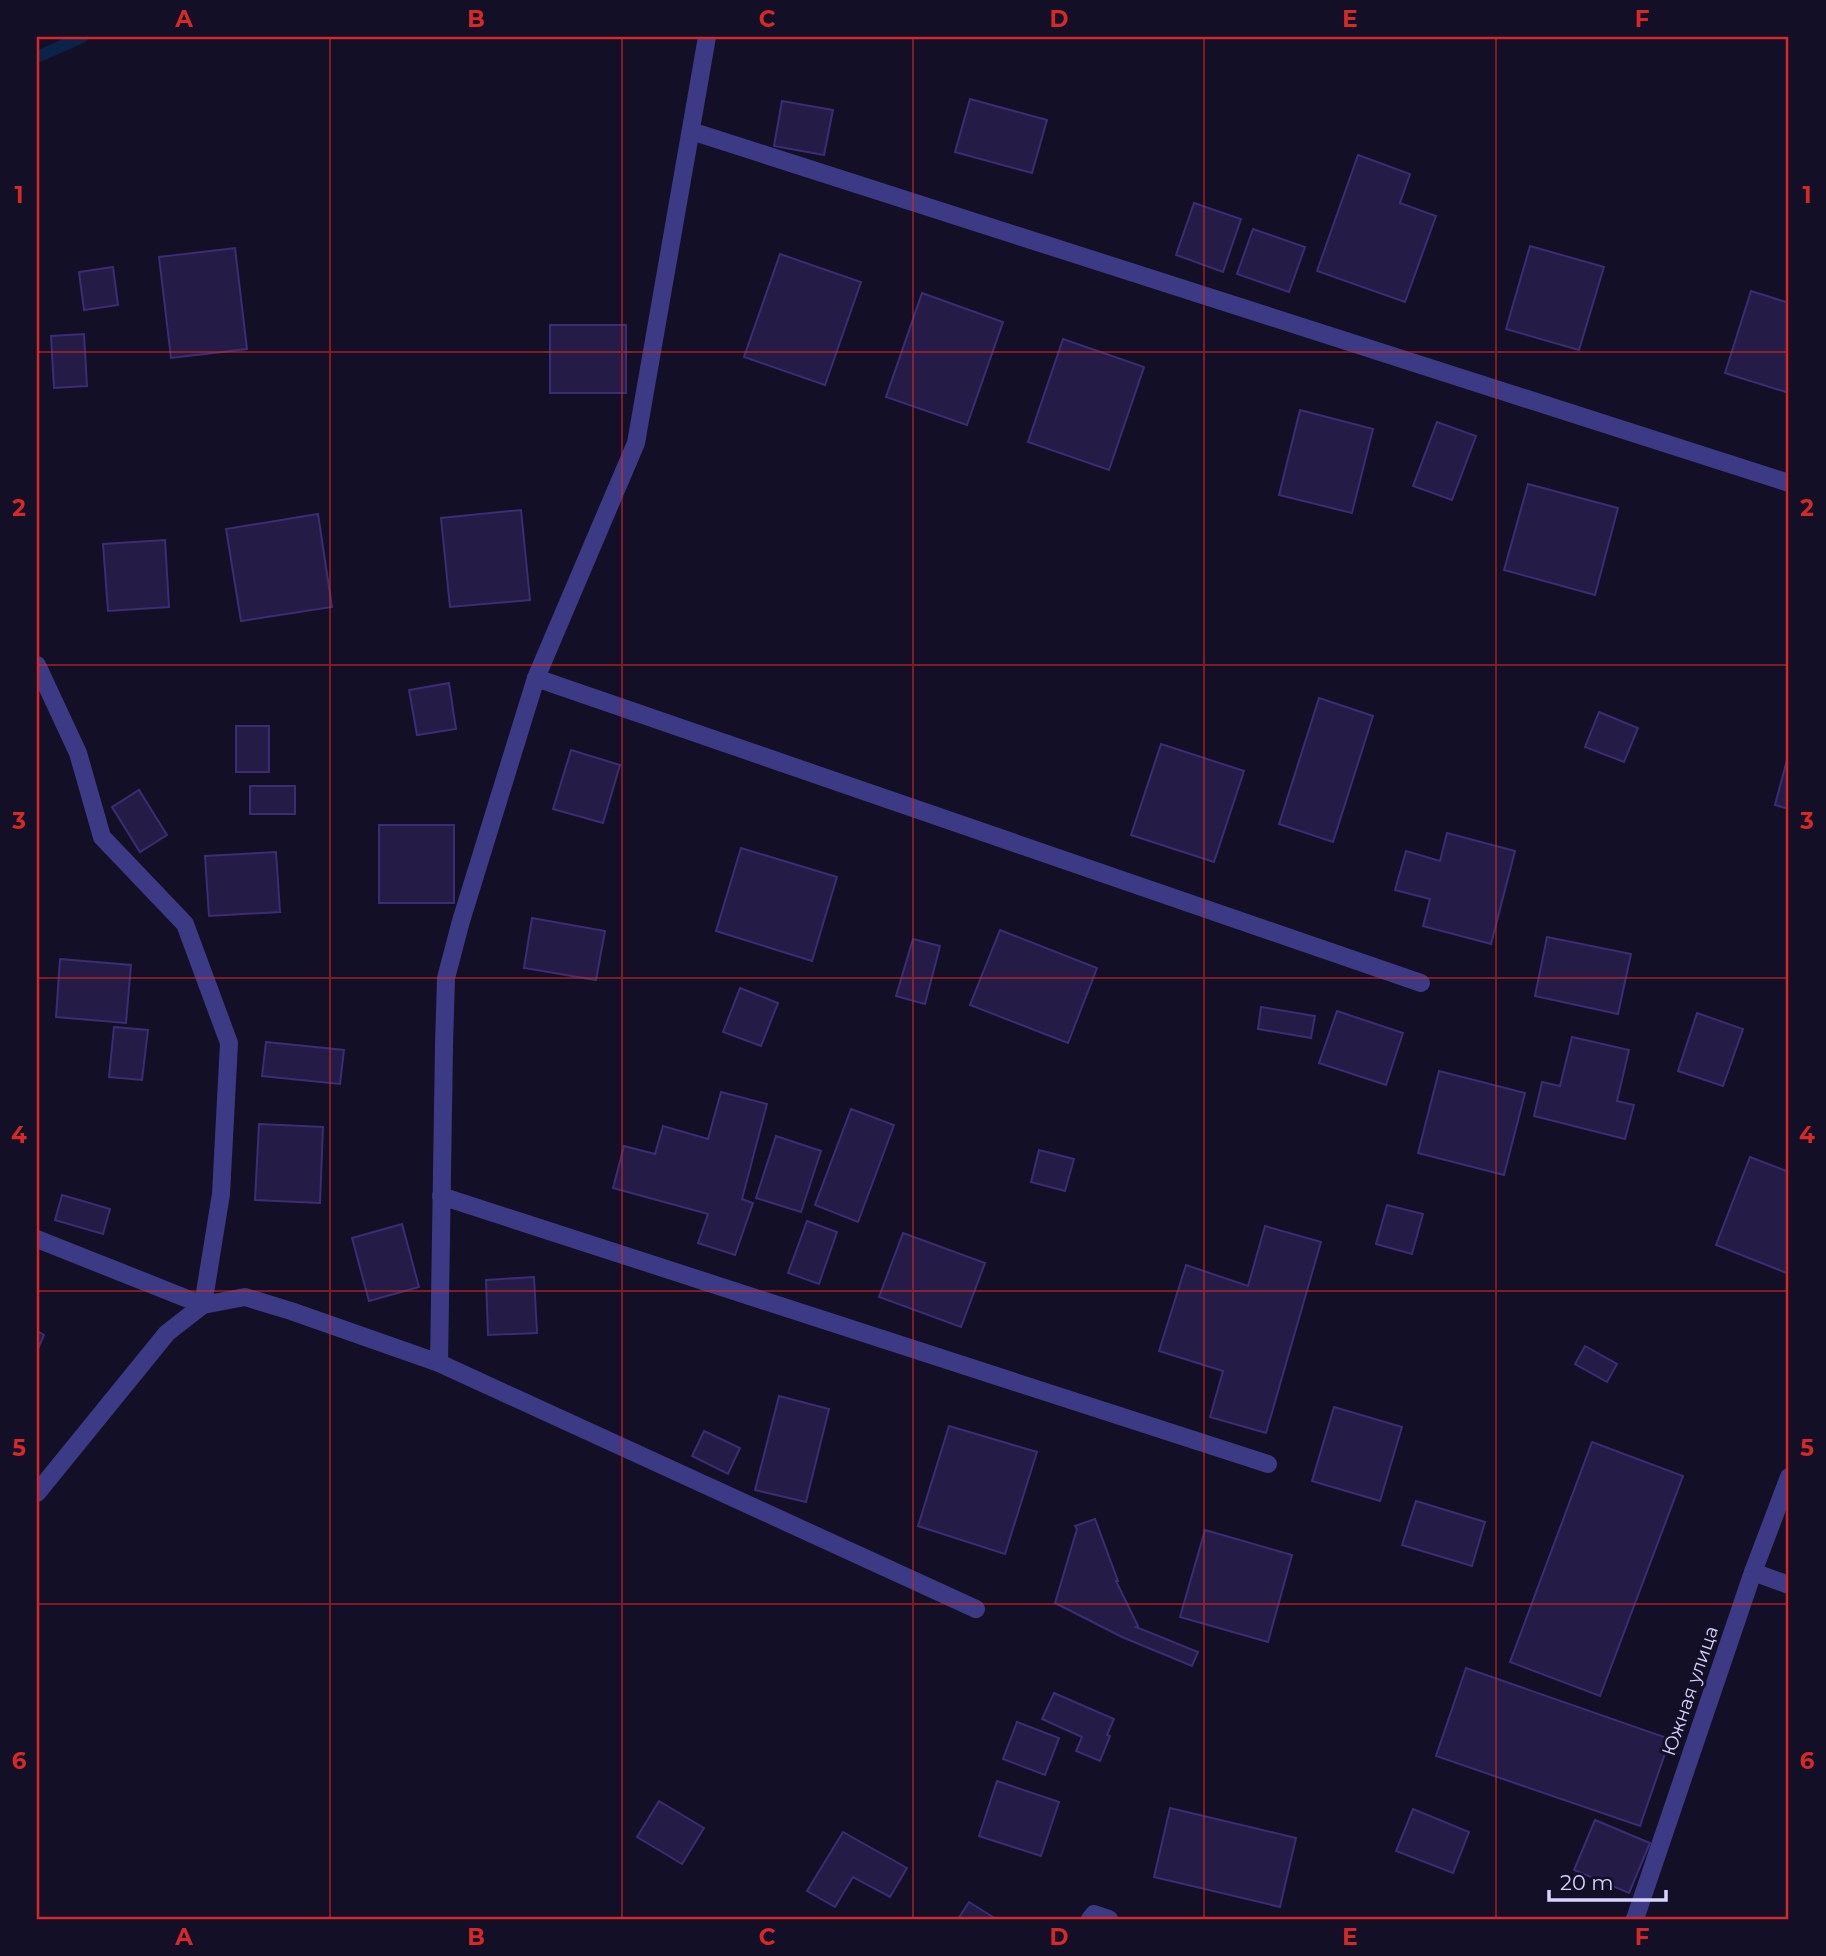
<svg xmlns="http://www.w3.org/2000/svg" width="1826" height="1956" font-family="Montserrat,sans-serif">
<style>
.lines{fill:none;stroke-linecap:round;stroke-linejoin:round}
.stream{stroke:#0c2248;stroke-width:12}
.building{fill:#241b47;stroke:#3b2d73;stroke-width:2}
.street{stroke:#3d3a85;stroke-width:18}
.grid{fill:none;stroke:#d62828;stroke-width:2;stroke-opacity:0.55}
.labels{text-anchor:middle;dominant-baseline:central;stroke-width:6;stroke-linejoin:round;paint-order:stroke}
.street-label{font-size:19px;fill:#d9d4ff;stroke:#130f26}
.neatline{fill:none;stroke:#d62828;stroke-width:2.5}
.grid-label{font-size:23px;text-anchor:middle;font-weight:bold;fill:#d62828}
</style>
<rect width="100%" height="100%" fill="#130f26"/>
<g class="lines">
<path class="stream" d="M37,57L82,37"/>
</g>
<g class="building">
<path d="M970,99L1047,120L1032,173L955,152Z"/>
<path d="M782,101L833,110L824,155L774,146Z"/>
<path d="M1358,155L1410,174L1400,203L1436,216L1405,302L1317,271Z"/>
<path d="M1194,203L1241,219L1223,272L1176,255Z"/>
<path d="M1253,229L1305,247L1289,292L1237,274Z"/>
<path d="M1530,246L1604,267L1579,350L1506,329Z"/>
<path d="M235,248L247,349L171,358L159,257Z"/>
<path d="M780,254L861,282L825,385L744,357Z"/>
<path d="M113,267L118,305L84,310L79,272Z"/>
<path d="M1751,291L1789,303V393L1725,373Z"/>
<path d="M922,293L1003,322L967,425L886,397Z"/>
<rect x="550" y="325" width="76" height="68"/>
<path d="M84,334L87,386L54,388L51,336Z"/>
<path d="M1063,339L1144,367L1109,470L1028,442Z"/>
<path d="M1300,410L1373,429L1352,513L1279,495Z"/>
<path d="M1437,422L1476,436L1452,500L1413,486Z"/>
<path d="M1528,484L1618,508L1595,595L1504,570Z"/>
<path d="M521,510L530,600L450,607L441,518Z"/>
<path d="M318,514L332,607L241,621L226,529Z"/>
<path d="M165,540L169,607L108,611L103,544Z"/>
<path d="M449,683L456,729L417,735L409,690Z"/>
<path d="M1319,698L1373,716L1333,842L1279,824Z"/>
<path d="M1599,712L1638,728L1624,762L1585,747Z"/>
<rect x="236" y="726" width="33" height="46"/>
<path d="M1161,744L1244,771L1214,862L1131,835Z"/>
<path d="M571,750L620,765L603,823L553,809Z"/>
<path d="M1787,760H1789V809L1775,805Z"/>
<rect x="250" y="786" width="45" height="28"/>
<path d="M139,790L167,835L140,852L112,807Z"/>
<rect x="379" y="825" width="75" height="78"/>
<path d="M1447,833L1515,851L1491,944L1423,926L1430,899L1395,890L1406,851L1440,861Z"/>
<path d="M741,848L837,877L812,961L716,931Z"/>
<path d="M276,852L280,912L209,916L205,856Z"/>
<path d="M532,918L605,931L596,980L524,968Z"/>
<path d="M1000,930L1097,968L1068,1043L970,1005Z"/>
<path d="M1547,937L1631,954L1618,1014L1535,996Z"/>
<path d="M913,939L940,946L925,1004L896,996Z"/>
<path d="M60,959L131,965L126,1023L56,1017Z"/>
<path d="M740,988L778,1003L761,1046L723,1032Z"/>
<path d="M1261,1007L1315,1016L1311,1038L1258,1029Z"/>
<path d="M1337,1011L1403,1033L1386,1085L1319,1063Z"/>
<path d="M1697,1013L1743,1029L1723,1086L1678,1071Z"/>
<path d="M114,1027L148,1030L142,1080L109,1077Z"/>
<path d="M1572,1037L1629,1050L1617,1101L1634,1105L1625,1139L1534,1116L1542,1082L1560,1086Z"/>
<path d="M266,1042L344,1050L340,1084L262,1076Z"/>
<path d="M1439,1071L1525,1093L1504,1175L1418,1153Z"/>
<path d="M721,1092L767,1104L742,1199L753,1203L735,1255L698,1243L708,1214L613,1188L624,1146L655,1154L663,1126L708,1139Z"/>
<path d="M851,1109L894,1125L858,1222L815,1205Z"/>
<path d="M259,1124L323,1127L320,1203L255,1200Z"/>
<path d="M776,1136L821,1151L801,1212L756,1198Z"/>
<path d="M1039,1150L1074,1159L1065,1191L1031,1182Z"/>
<path d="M1750,1157L1789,1172V1274L1716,1245Z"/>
<path d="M62,1195L110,1209L103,1234L55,1220Z"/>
<path d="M1387,1205L1423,1214L1412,1254L1376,1244Z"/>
<path d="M807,1221L837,1232L819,1284L788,1273Z"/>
<path d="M402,1224L419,1287L369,1301L352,1238Z"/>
<path d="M1265,1226L1321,1242L1266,1433L1210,1417L1223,1371L1159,1351L1186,1265L1248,1286Z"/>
<path d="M903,1233L985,1263L961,1327L879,1297Z"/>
<path d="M534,1277L537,1333L488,1335L486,1280Z"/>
<path d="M37,1331L44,1335L37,1351Z"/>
<path d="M1585,1346L1617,1364L1607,1382L1575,1364Z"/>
<path d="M779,1396L829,1409L806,1502L755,1490Z"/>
<path d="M1334,1407L1402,1427L1380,1501L1312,1481Z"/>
<path d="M949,1426L1037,1452L1005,1554L918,1526Z"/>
<path d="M704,1431L740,1448L728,1474L692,1456Z"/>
<path d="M1592,1442L1683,1476L1600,1696L1510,1662Z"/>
<path d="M1416,1501L1485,1522L1472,1566L1402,1545Z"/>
<path d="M1095,1519L1118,1581H1116L1138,1626L1136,1627L1198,1652L1192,1666L1122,1637L1055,1603L1077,1529L1075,1526Z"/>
<path d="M1205,1530L1292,1555L1268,1642L1180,1617Z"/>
<path d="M1466,1668L1670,1739L1640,1826L1436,1756Z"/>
<path d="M1054,1693L1114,1719L1107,1735L1110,1736L1100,1761L1076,1751L1082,1737L1042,1719Z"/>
<path d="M1017,1722L1059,1738L1045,1775L1003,1759Z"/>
<path d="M997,1781L1059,1802L1041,1856L979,1836Z"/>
<path d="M659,1801L704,1828L682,1864L637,1837Z"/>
<path d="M1170,1808L1296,1838L1280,1907L1154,1877Z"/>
<path d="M1413,1809L1469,1832L1453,1873L1396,1851Z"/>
<path d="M1595,1820L1650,1843L1629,1893L1574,1870Z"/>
<path d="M843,1832L907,1868L890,1897L853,1877L835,1907L807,1891Z"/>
<path d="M969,1902L996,1919H958Z"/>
</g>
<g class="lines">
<g class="street">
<path d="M691,131L1789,483"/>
<path d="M37,665L78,753L102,837L185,924L229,1043L221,1194L203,1305L167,1333L37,1493"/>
<path d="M536,678L1421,983"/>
<path d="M441,1196L1268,1464"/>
<path d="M37,1239L203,1305L245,1297L291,1311L439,1363L976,1609"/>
<path d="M439,1363L444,1046L446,978L461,921L536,678L636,443L707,37"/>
<path d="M1753,1572L1789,1585"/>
<path d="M1090,1919L1094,1914L1109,1919"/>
<path d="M1635,1919L1753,1572L1789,1477"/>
</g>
</g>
<path class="grid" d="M330,37V1919M622,37V1919M913,37V1919M1204,37V1919M1496,37V1919M37,352H1789M37,665H1789M37,978H1789M37,1291H1789M37,1604H1789"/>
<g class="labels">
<g class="street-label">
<text transform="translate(1690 1691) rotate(-71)">Южная улица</text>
</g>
</g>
<rect width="1826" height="1956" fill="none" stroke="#130f26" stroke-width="77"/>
<path d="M1549 1890v10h117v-10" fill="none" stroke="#d9d4ff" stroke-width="3.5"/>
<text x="1560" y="1890" font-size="21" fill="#d9d4ff" stroke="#130f26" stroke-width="5" paint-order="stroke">20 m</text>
<rect x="38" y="38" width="1749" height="1880" class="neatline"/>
<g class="grid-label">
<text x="184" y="27">A</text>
<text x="476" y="27">B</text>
<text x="767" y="27">C</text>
<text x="1059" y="27">D</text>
<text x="1350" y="27">E</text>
<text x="1642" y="27">F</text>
<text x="19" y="203">1</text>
<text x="1807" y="203">1</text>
<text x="19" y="516">2</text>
<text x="1807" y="516">2</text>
<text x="19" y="829">3</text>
<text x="1807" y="829">3</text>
<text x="19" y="1143">4</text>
<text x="1807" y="1143">4</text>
<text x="19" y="1456">5</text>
<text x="1807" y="1456">5</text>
<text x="19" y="1769">6</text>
<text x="1807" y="1769">6</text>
<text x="184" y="1945">A</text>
<text x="476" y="1945">B</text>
<text x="767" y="1945">C</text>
<text x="1059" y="1945">D</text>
<text x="1350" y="1945">E</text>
<text x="1642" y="1945">F</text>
</g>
</svg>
